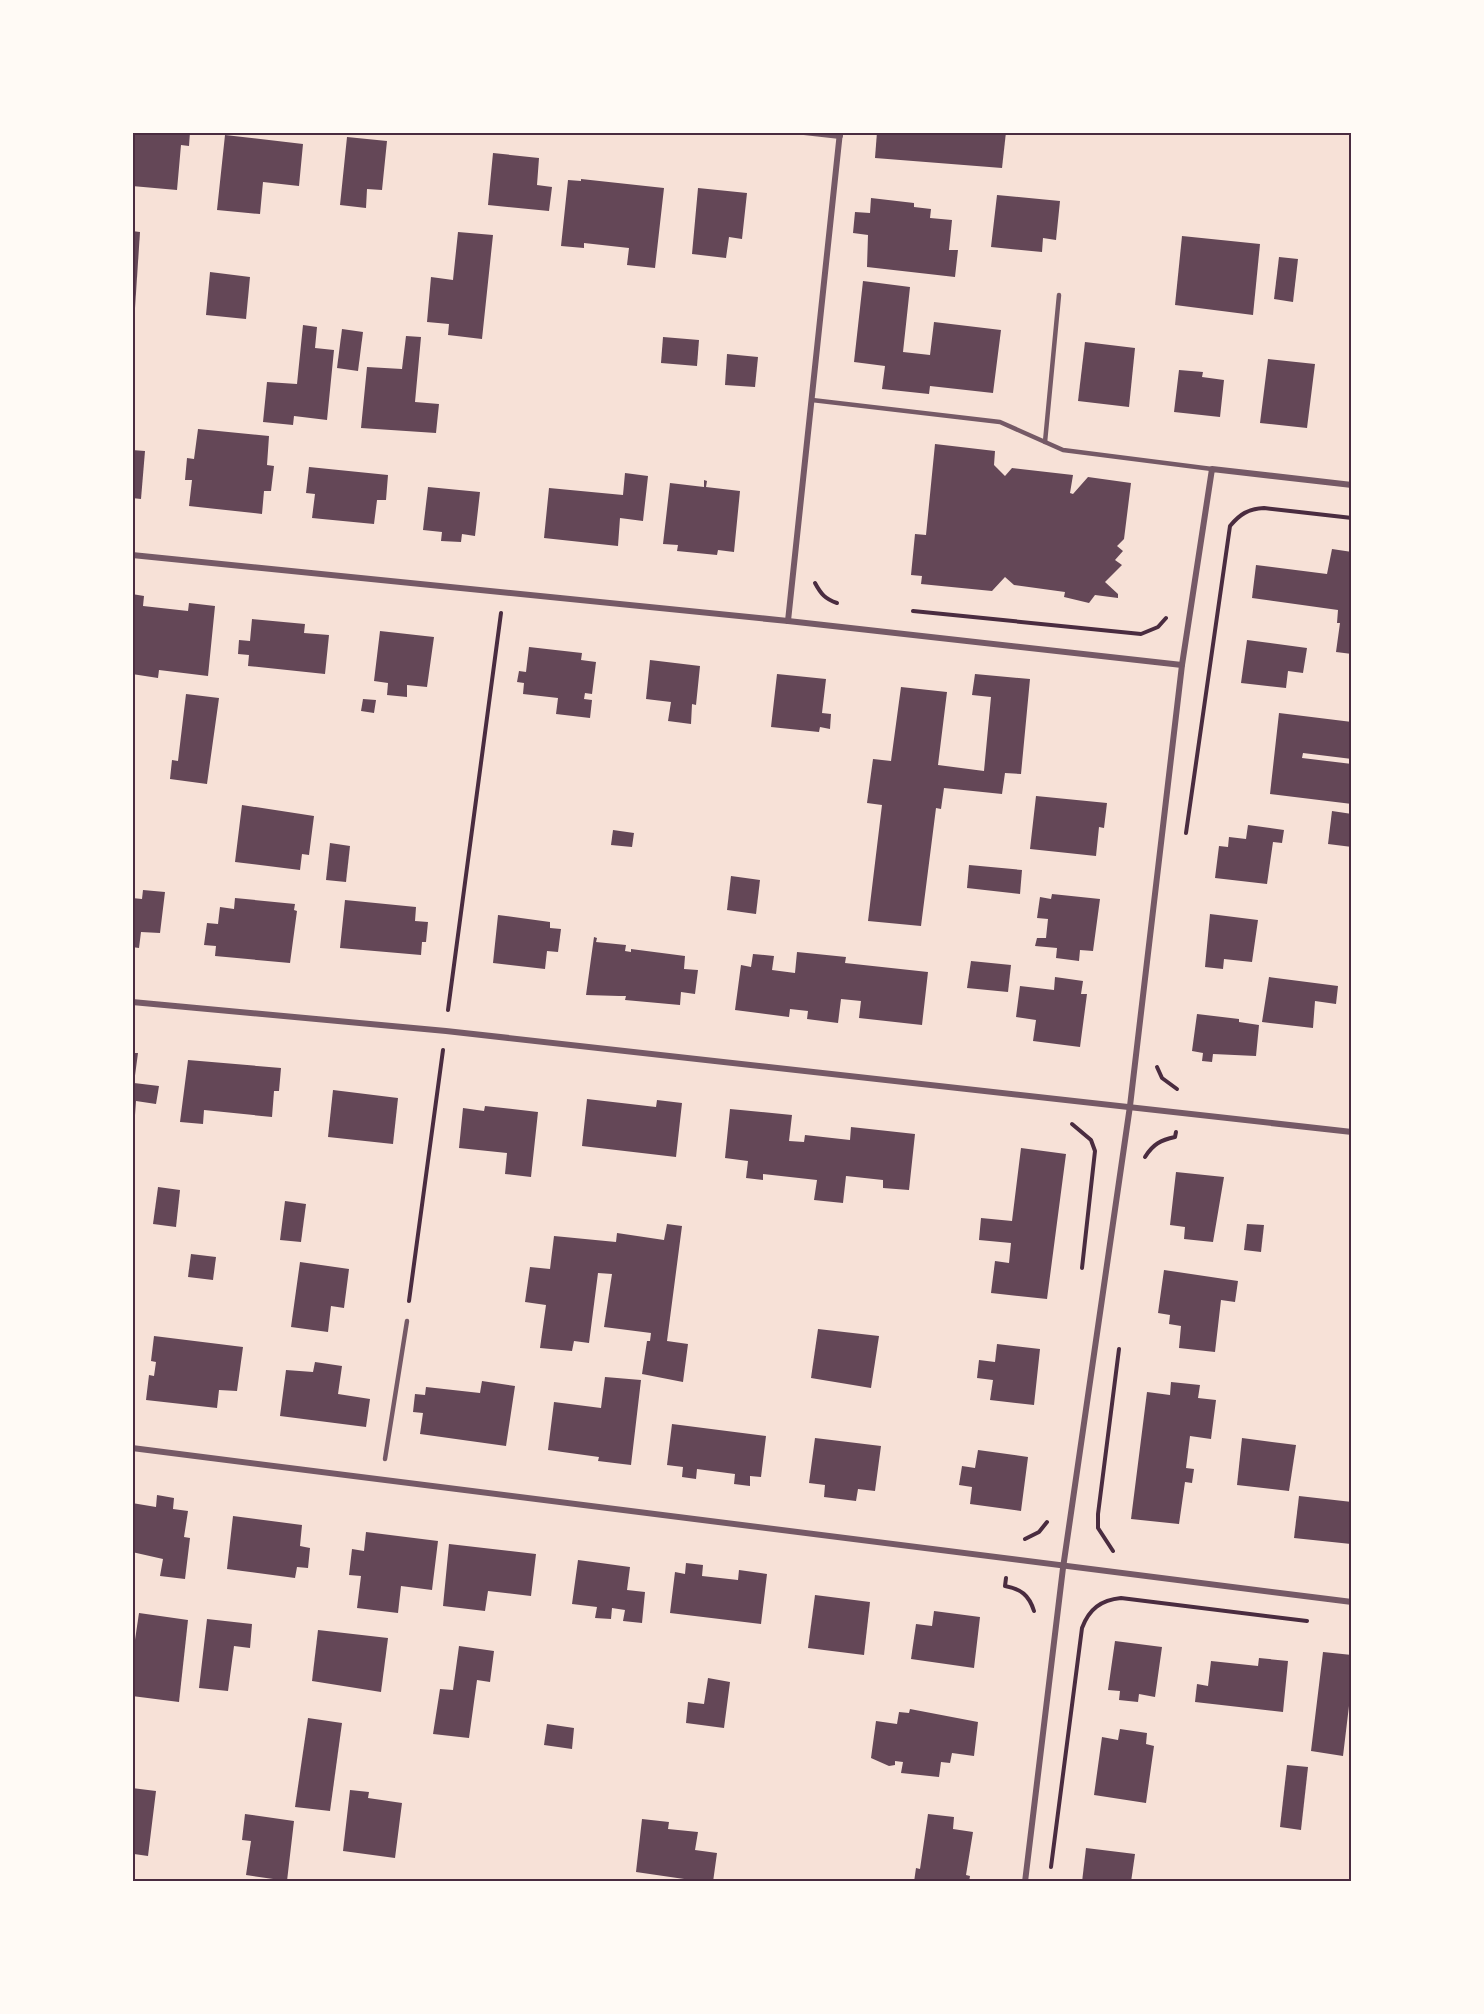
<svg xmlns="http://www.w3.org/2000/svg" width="1484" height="2014" font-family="Quicksand,sans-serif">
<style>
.building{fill:#644757}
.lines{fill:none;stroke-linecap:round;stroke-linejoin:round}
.path{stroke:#4a2c40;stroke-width:4}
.service{stroke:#755966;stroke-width:4.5}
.minor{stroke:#755966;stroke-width:6}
.neatline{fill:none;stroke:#4a2c40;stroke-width:2}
</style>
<rect width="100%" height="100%" fill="#f7e1d7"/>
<g class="building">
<path d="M132,132H190L189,146L181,145L177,190L132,186Z"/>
<path d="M877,132H1006L1002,168L875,158Z"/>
<path d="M225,135L303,144L299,186L263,182L260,214L217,210Z"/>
<path d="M347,137L387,141L382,190L367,189L366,208L340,205Z"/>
<path d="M493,153L539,158L537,185L552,187L549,211L488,205Z"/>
<path d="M581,179L664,188L655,268L627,265L629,248L584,243V248L561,246L568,180L581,181Z"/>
<path d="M698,188L747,193L742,239L729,237L726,258L692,254Z"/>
<path d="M997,195L1060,201L1056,240L1043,238L1042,252L991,247Z"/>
<path d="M871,198L914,203V207L931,209L930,218L952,220L949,250H958L955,277L867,267L868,235L853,233L855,212L870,213Z"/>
<path d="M132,231L140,232L135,308L132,307Z"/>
<path d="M458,232L493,235L482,339L448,335L449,324L427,322L431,277L453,280Z"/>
<path d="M1182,236L1260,244L1253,315L1175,305Z"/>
<path d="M1279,257L1298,259L1293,302L1274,299Z"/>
<path d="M210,272L250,277L246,319L206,315Z"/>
<path d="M863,281L910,287L903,352L930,355L934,322L1001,330L993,393L930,386L929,394L882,389L885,366L854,362Z"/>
<path d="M303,325L317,327L315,348L334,350L327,420L294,416L293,425L263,422L267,382L297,384Z"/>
<path d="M342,329L363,332L358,371L337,368Z"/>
<path d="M406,336L421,337L415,402L439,404L436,433L361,428L367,367L402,369Z"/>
<path d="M663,337L699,340L697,366L661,363Z"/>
<path d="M1085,342L1135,348L1129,407L1078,401Z"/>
<path d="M727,354L758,357L755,387L725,385Z"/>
<path d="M1268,359L1315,364L1307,428L1260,423Z"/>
<path d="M1179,370L1203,372L1202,377L1224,380L1220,417L1174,412Z"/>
<path d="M198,429L269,436L267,465L274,466L271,491H264L262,514L189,506L192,480H185L187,458L194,459Z"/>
<path d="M935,444L995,451L994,465L1005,476L1012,468L1073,475L1070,493L1073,494L1088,477L1131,483L1124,539L1117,546L1123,551L1115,560L1122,565L1105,582L1118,594V598L1095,595L1089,603L1064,597L1065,592L1014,585L1005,577L992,591L921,584L922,576L911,575L915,534L926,535Z"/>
<path d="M132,450L145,451L141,499L132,498Z"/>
<path d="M309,467L388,475L386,500H377L374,524L312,518L315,494L306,493Z"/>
<path d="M625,473L648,476L643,521L620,518L618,546L544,538L549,488L623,495Z"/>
<path d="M704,480L707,481L706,487L740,491L734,552L718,550L717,555L677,551L678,545L663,544L670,483L704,487Z"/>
<path d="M428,487L480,492L475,536L462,534L461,542L441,541L442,532L423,530Z"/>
<path d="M1332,549L1352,552V654L1336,652L1340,623H1337L1338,610L1252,598L1256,565L1327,574Z"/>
<path d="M132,594L144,596L143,606L188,611L189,603L215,606L208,676L159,670L158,678L132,674Z"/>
<path d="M252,619L305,624L304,633L329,635L325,674L248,666L249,655L238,654L239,640L250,641Z"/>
<path d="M380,631L434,637L427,687L407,685V697L387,695L388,683L374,681Z"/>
<path d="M1247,640L1307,648L1303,673L1288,671L1286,688L1241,683Z"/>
<path d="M529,647L582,653L581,660L596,662L592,694L585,693L584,699L592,700L590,718L556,714L558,698L523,694L524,683L517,682L519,671L526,672Z"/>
<path d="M650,660L700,666L696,705L692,704L691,724L668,721L671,702L646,699Z"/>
<path d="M777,674L826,679L822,713L831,714L830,729L820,727L819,732L771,727Z"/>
<path d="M975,674L1030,679L1021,774L1005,773L1002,794L944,788L941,809L936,808L921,926L868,921L882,805L867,803L873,759L891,761L901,687L947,692L938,765L984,771L991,697L972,695Z"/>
<path d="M186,694L219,698L207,784L170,779L172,760L178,761Z"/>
<path d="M363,699L376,700L374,713L361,711Z"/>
<path d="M1279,713L1352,722V759L1303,753L1302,758L1352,764V804L1270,794Z"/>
<path d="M1036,796L1107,803L1104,828L1099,827L1096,856L1030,849Z"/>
<path d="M242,805L314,816L309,855L302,854L300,870L235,862Z"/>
<path d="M1332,811L1352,814V847L1328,844Z"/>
<path d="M1248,825L1284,830L1282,843L1273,842L1267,884L1215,878L1219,846L1228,847L1229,837L1246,839Z"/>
<path d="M613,830L634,833L632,847L611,845Z"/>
<path d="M330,843L350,846L346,882L326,880Z"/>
<path d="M969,865L1022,870L1020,894L967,888Z"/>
<path d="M731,876L760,880L756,914L727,910Z"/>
<path d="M143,890L165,892L160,933L141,932L139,948L132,947V898L142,899Z"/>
<path d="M1052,894L1100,899L1093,951L1080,950L1079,961L1056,958L1057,948L1035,946L1037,938H1046L1048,919L1037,918L1040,897L1051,899Z"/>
<path d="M235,898L295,904L294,910L297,911L290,963L215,956L216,946L204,945L207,923L218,924L220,907L234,909Z"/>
<path d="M345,900L416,907L415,921L428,922L426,942H422L421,955L340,948Z"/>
<path d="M1210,914L1258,920L1252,962L1224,959L1223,969L1205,967Z"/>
<path d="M498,915L550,922V928L561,929L558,952L547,951L545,969L493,963Z"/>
<path d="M594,937L597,938L596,942L626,945L625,951L631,952V949L685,956L684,969L698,970L695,994L681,992L680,1005L625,1000L626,996H619L586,995Z"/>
<path d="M797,952L846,957L845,963L928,972L922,1025L859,1018L861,1001L841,999L838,1023L807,1019L808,1011L790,1009L789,1017L735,1010L741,965L751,967L753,954L774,956L772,970L795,973Z"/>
<path d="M971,961L1011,965L1008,992L967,988Z"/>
<path d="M1055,977L1083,981L1081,994H1087L1080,1047L1033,1041L1036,1020L1016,1017L1020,986L1054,990Z"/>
<path d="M1269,977L1338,986L1336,1004L1315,1001L1313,1028L1262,1022Z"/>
<path d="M1197,1014L1239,1019V1022L1259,1025L1256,1056L1213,1054L1212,1062L1202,1061L1203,1053L1192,1051Z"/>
<path d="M132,1053H138L134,1083L159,1086L156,1104L136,1101L134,1129Z"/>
<path d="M188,1060L281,1068L279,1091H274L272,1117L204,1110L203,1124L180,1122Z"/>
<path d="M333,1090L398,1098L393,1144L328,1137Z"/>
<path d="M587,1099L656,1107L657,1100L682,1103L676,1157L582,1146Z"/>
<path d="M485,1106L538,1112L531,1177L505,1174L507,1153L459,1148L463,1108L484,1111Z"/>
<path d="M730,1109L792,1115L789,1141L804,1142L805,1135L850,1140L851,1127L915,1134L909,1190L883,1188V1180L846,1176L843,1203L814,1200L817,1180L763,1174V1180L746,1178L748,1161L725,1158Z"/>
<path d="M1021,1148L1066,1154L1047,1299L991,1293L995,1261L1009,1263L1011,1243L979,1240L981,1218L1012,1221Z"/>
<path d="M1176,1172L1224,1177L1213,1242L1184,1239L1185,1227L1170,1225Z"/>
<path d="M158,1187L180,1190L176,1227L153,1224Z"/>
<path d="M285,1201L306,1204L301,1242L280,1240Z"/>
<path d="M667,1224L682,1226L667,1341L688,1344L683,1382L642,1374L647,1341H650L651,1333L604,1327L612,1274L598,1273L589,1343L574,1341L572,1351L540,1348L546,1305L525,1302L530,1267L550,1269L554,1236L616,1242L617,1233L664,1240Z"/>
<path d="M1247,1224L1264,1225L1261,1252L1244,1250Z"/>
<path d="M191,1254L216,1257L213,1280L188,1277Z"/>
<path d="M300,1262L349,1269L344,1308L331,1306L328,1332L291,1327Z"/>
<path d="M1164,1270L1238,1281L1235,1302L1221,1300L1215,1352L1179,1348L1181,1326L1169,1324L1170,1315L1158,1313Z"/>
<path d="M818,1329L879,1336L871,1388L811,1378Z"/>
<path d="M154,1336L243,1347L237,1391L219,1390L217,1408L146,1400L149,1375L154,1376L156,1362L151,1361Z"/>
<path d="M997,1344L1040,1349L1034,1405L990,1400L993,1380L977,1378L979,1360L995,1362Z"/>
<path d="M315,1362L342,1366L338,1394L370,1399L366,1427L280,1416L286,1370L313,1372Z"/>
<path d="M605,1377L641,1380L631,1465L598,1461L599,1457L548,1450L554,1402L601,1408Z"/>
<path d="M482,1381L515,1386L506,1446L420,1434L423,1413L413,1412L415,1394L425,1395L426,1387L480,1393Z"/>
<path d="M1171,1382L1200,1385L1198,1398L1216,1400L1211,1439L1190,1436L1186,1468L1194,1469L1192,1483L1185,1482L1179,1524L1131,1519L1147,1392L1170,1395Z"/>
<path d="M672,1424L766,1436L761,1477L750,1476V1486L734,1484L735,1474L697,1469L696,1479L682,1477L683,1467L667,1465Z"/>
<path d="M815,1438L881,1446L875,1491L858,1489L856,1501L824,1497L825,1485L809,1483Z"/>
<path d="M1242,1438L1296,1445L1289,1491L1237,1485Z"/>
<path d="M978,1450L1028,1457L1021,1511L970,1504L972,1487L959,1485L962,1466L975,1468Z"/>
<path d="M157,1495L174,1498L173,1509L188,1511L184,1537L190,1538L185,1579L160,1576L163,1559L132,1552V1503L156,1507Z"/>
<path d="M1299,1496L1352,1502L1351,1544L1294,1538Z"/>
<path d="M233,1516L302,1525L300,1546L310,1548L308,1568L297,1567L295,1578L227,1569Z"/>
<path d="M366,1532L438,1541L432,1590L401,1586L398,1613L357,1608L361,1576L349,1575L352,1549L364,1551Z"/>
<path d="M449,1544L536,1554L531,1596L488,1591L485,1611L443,1606Z"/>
<path d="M578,1560L630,1567L627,1590L645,1592L642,1623L623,1621L625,1610L612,1608L611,1619L595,1618L597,1607L572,1604Z"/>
<path d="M686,1563L703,1565L702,1576L738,1580L739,1570L767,1574L761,1624L670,1613L675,1572L685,1574Z"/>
<path d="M815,1595L870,1602L864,1655L808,1648Z"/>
<path d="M934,1611L980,1617L974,1668L911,1659L916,1624L932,1626Z"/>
<path d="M139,1613L188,1620L179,1702L132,1696V1660Z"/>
<path d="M207,1619L252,1624L250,1648L234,1646L228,1691L199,1688Z"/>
<path d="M318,1630L388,1638L381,1692L312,1681Z"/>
<path d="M1115,1641L1162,1647L1155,1697L1139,1694L1138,1702L1119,1700L1120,1691L1108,1690Z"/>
<path d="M459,1646L494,1651L490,1682L477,1680L469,1738L433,1734L440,1689L453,1690Z"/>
<path d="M1323,1652L1352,1655V1707L1349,1706L1343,1756L1311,1751Z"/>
<path d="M1259,1658L1288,1661L1283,1712L1195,1702L1197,1684L1208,1686L1211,1661L1258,1666Z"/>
<path d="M708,1678L730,1682L724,1728L686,1723L688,1702L704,1704Z"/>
<path d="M910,1709L978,1722L974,1756L952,1753L950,1763L941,1762L939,1777L901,1773L903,1762L895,1761V1765L889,1766L871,1758L876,1721L897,1724L899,1712L909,1713Z"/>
<path d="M308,1718L342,1723L330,1811L295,1807Z"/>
<path d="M547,1724L574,1728L572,1749L544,1745Z"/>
<path d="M1120,1729L1147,1733L1146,1744L1154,1746L1146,1803L1094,1795L1102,1737L1118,1740Z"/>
<path d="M1287,1765L1308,1767L1301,1830L1280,1827Z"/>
<path d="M132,1788L156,1791L148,1856L134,1854L133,1860Z"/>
<path d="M350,1790L369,1792L368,1798L402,1803L395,1858L343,1851Z"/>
<path d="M245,1814L294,1821L287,1881L246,1875L251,1841L242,1840Z"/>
<path d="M928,1814L954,1817L953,1829L973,1832L966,1875L970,1876L969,1882H914L916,1868L920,1869Z"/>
<path d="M642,1819L669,1822L668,1829L698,1832L695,1850L717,1853L713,1882H691V1880L636,1872Z"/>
<path d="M1086,1848L1135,1854L1131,1882H1082Z"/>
</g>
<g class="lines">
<g class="path">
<path d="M815,583C821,594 825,599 837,603"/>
<path d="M913,611L1141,634L1158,627L1166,618"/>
<path d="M1186,833L1230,526C1240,514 1248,509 1264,508L1352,518"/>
<path d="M448,1010L501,613"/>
<path d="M1157,1067L1162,1078L1177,1089"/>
<path d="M1072,1124L1091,1140L1095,1151L1082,1268"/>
<path d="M1145,1157C1153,1144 1161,1140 1175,1137L1176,1132"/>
<path d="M409,1301L443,1050"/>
<path d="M1025,1539L1039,1532L1047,1522"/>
<path d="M1113,1551L1098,1528V1514L1119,1349"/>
<path d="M1006,1578L1005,1586C1021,1589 1029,1595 1034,1611"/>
<path d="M1051,1867L1082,1628C1089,1609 1101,1600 1121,1598L1307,1621"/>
</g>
<g class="service">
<path d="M812,400L1000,422L1063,450L1212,469"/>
<path d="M1045,442L1059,295"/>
<path d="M385,1459L407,1321"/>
</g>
<g class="minor">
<path d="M804,132L840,136"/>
<path d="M132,555L788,621L1182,665"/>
<path d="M788,621L840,132"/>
<path d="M132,1002L446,1031L1352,1132"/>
<path d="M132,1448L1352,1602"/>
<path d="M1025,1882L1063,1568L1130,1106L1182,665L1212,469L1352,485"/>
</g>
</g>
<rect width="1484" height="2014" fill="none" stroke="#fffaf5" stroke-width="267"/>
<rect x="134" y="134" width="1216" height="1746" class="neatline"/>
</svg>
